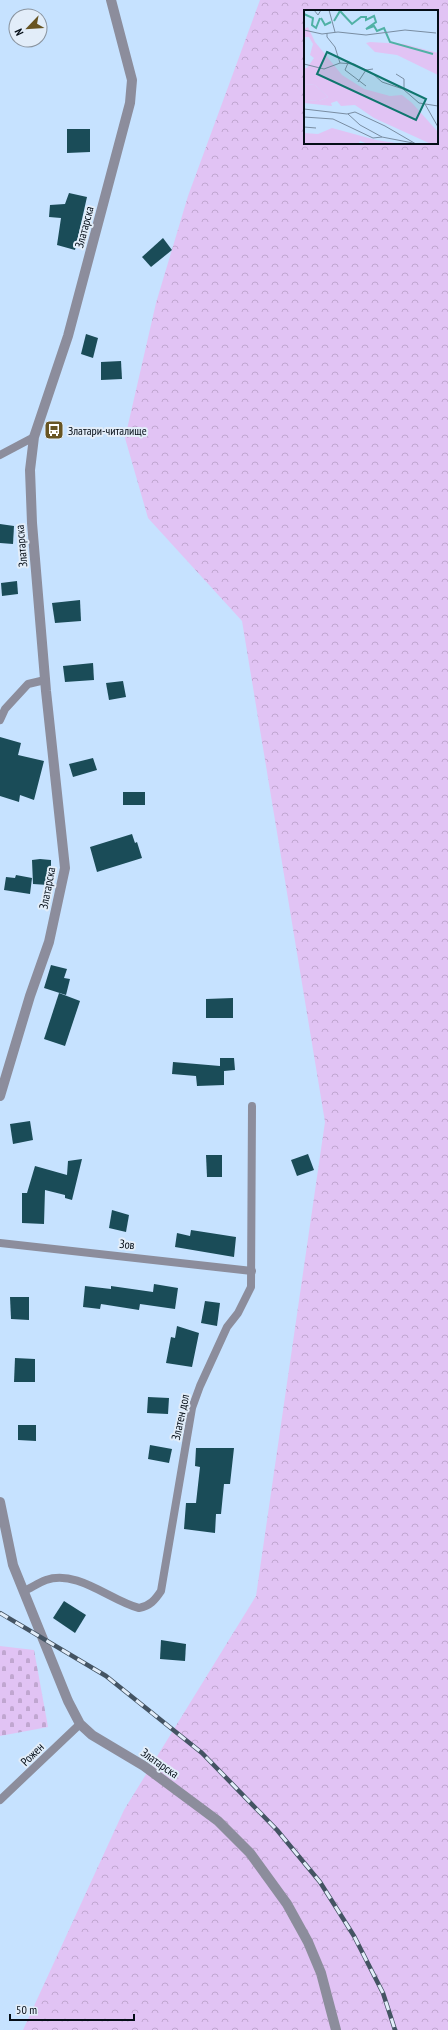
<svg xmlns="http://www.w3.org/2000/svg" width="448" height="2030" font-family="'PT Sans Narrow',sans-serif">
<style>
.forest{fill:url(#forest-crowns);fill-rule:evenodd}
.cemetery{fill:url(#cemetery-stones)}
.building{fill:#1a4c58}
.lines{fill:none;stroke-linecap:round;stroke-linejoin:round}
.service{stroke:#8c8d9c;stroke-width:8}
.minor{stroke:#8c8d9c;stroke-width:10}
.rail-casing{stroke:#445463;stroke-width:4.5}
.rail{stroke:#e2edf9;stroke-width:3;stroke-dasharray:9;stroke-linecap:butt}
.labels{text-anchor:middle;dominant-baseline:central;stroke-width:4;stroke-linejoin:round;paint-order:stroke}
.street-label{font-size:12px;fill:#050e17;stroke:#e2edf9}
.poi-label{font-size:12px;fill:#050e17;stroke:#e2edf9;text-anchor:start}
.inset-river{fill:none;stroke:#50b1a5;stroke-width:2}
.inset-road{fill:none;stroke:#798da2;stroke-width:1}
.view{fill:#0f766e;fill-opacity:0.15;stroke:#0f766e;stroke-width:2}
.inset-edge{fill:none;stroke:#050e17;stroke-width:2}
</style>
<defs>
<pattern id="forest-crowns" width="20" height="18" patternUnits="userSpaceOnUse"><rect width="20" height="18" fill="#e1c3f4"/><path d="M2 6a3 3 0 1 1 6 0M12 15a3 3 0 1 1 6 0" fill="none" stroke="#c0a6d0"/></pattern>
<pattern id="cemetery-stones" width="16" height="16" patternUnits="userSpaceOnUse"><rect width="16" height="16" fill="#e1c3f4"/><path d="M2 7V4a2 2 0 0 1 4 0v3zM10 15v-3a2 2 0 0 1 4 0v3z" fill="#c0a6d0"/></pattern>
</defs>
<rect width="100%" height="100%" fill="#c6e2ff"/>
<path class="forest" d="M260,0H448V2030H23L124,1810L256,1596L325,1122L242,621L148,518L125,438L156,303L188,196ZM305,11H437V143H305Z"/>
<path class="cemetery" d="M0,1646L34,1650L48,1727L0,1736Z"/>
<g class="building">
<path d="M67,129H90V152L67,153Z"/>
<path d="M69,193L87,197L75,250L57,245L61,218L49,217L50,205L65,204Z"/>
<path d="M163,238L172,250L151,267L142,257Z"/>
<path d="M86,334L98,338L93,358L81,354Z"/>
<path d="M121,361L122,379L101,380V362Z"/>
<path d="M0,524L14,526L13,544L0,543Z"/>
<path d="M17,581L18,594L2,596L1,583Z"/>
<path d="M80,600L81,621L55,623L52,603Z"/>
<path d="M93,663L94,680L65,682L63,666Z"/>
<path d="M123,681L126,697L109,700L106,683Z"/>
<path d="M0,737L21,743L18,755L44,761L34,800L20,795L19,802L0,796Z"/>
<path d="M93,758L97,770L73,777L69,764Z"/>
<rect x="123" y="792" width="22" height="13"/>
<path d="M132,834L135,843L137,842L142,858L97,872L90,847Z"/>
<path d="M40,859L51,860V877L48,876V885L33,884L32,860Z"/>
<path d="M16,875L32,878L30,894L4,890L6,877L15,878Z"/>
<path d="M51,965L67,969L64,978L70,979L66,995L44,988Z"/>
<path d="M59,993L80,1001L65,1046L44,1039Z"/>
<path d="M233,998V1018H206V999Z"/>
<path d="M220,1058H234L235,1070L224,1071V1085L197,1086L196,1076L172,1074L173,1062L220,1066Z"/>
<path d="M30,1121L33,1140L13,1144L10,1124Z"/>
<path d="M308,1154L314,1170L297,1176L291,1160Z"/>
<path d="M206,1155H222V1177H207Z"/>
<path d="M82,1159L72,1200L65,1198V1195L45,1190L44,1224L22,1223V1193H27L35,1166L67,1175L68,1161Z"/>
<path d="M112,1210L129,1215L126,1232L109,1228Z"/>
<path d="M191,1230L236,1237L234,1257L175,1247L177,1233L190,1236Z"/>
<path d="M154,1284L178,1288L175,1309L140,1304L139,1310L101,1304L100,1309L83,1307L85,1286L111,1289V1286L153,1292Z"/>
<path d="M10,1297H29V1320L11,1319Z"/>
<path d="M205,1301L220,1303L217,1326L201,1323Z"/>
<path d="M177,1326L199,1333L192,1367L166,1363L171,1337L175,1338Z"/>
<path d="M15,1358L35,1359V1382H14Z"/>
<path d="M148,1397L169,1398L168,1414L147,1413Z"/>
<path d="M18,1425H36V1441L18,1440Z"/>
<path d="M150,1445L172,1449L169,1463L148,1459Z"/>
<path d="M196,1448H234L230,1484H224L221,1514H216L215,1533L184,1529L186,1503H196L200,1467L195,1466Z"/>
<path d="M64,1601L86,1615L75,1633L53,1618Z"/>
<path d="M161,1640L186,1644L185,1661L160,1659Z"/>
</g>
<g class="lines">
<g class="service">
<path d="M0,455L34,437"/>
<path d="M0,720L5,709L28,684L45,680"/>
<path d="M0,1243L252,1271"/>
<path d="M24,1591C31,1588 38,1583 46,1580C77,1569 111,1601 139,1608C150,1606 155,1600 161,1591L192,1408L200,1386L227,1327L238,1313L251,1287L252,1106"/>
<path d="M0,1800L80,1724"/>
</g>
<g class="minor">
<path d="M0,1096L30,996L49,942L65,868L46,691L32,523L30,470L34,437L68,336L130,103L132,80L111,0"/>
<path d="M0,1502L13,1565L68,1701L80,1724L92,1735L144,1766L218,1821L250,1853L287,1904L308,1942L321,1973L336,2030"/>
</g>
<defs>
<path id="rail" d="M0,1613L106,1676L202,1753L277,1830L320,1882L354,1936L383,1993L395,2030"/>
</defs>
<use href="#rail" class="rail-casing"/>
<use href="#rail" class="rail"/>
</g>
<defs>
<symbol id="bus-square" viewBox="-11 -11 22 22"><rect x="-9" y="-9" width="18" height="18" rx="4" fill="#675422" stroke="#e2edf9"/><path d="M-5-6H5V4H4V6H2V4H-2V6H-4V4H-5ZM-3.5-4V0h7V-4ZM-3.5 1.2v1.5H-2V1.2ZM2 1.2v1.5H3.5V1.2Z" fill="#fff"/></symbol>
</defs>
<g fill-rule="evenodd">
<use href="#bus-square" x="43" y="419" width="22" height="22"/>
</g>
<g class="labels">
<g class="street-label">
<text transform="translate(84 227) rotate(-75)">Златарска</text>
<text transform="translate(21 546) rotate(-95)">Златарска</text>
<text transform="translate(47 888) rotate(-79)">Златарска</text>
<text transform="translate(127 1244) rotate(6)">Зов</text>
<text transform="translate(180 1417) rotate(-78)">Златен дол</text>
<text transform="translate(32 1754) rotate(-45)">Рожен</text>
<text transform="translate(160 1763) rotate(35)">Златарска</text>
</g>
<g class="poi-label">
<text x="68" y="430">Златари-читалище</text>
</g>
</g>
<g transform="translate(304 10)">
<rect width="134" height="134" fill="#c6e2ff"/>
<path d="M0,74L11,75L24,87L15,91L0,90Z" fill="#e1c3f4"/>
<path d="M4,17L11,32L38,65L60,79L86,86L98,85L108,93L134,122V134H127L70,108L51,95L37,96L33,91L27,93L28,96L0,93V90L15,91L24,87L11,75L0,74V58H3L10,48L6,45L9,34L5,27H0V19ZM66,32L100,34L134,43V65L93,45L71,42L62,33ZM28,118L72,130L98,134H64L56,131L54,134H0V123L14,124Z" fill="#e1c3f4"/>
<path class="inset-river" d="M0,4L9,8L8,15L12,18L16,8M17,8L21,15L27,12M30,11L36,1L48,14L57,7H62V10L70,6L72,12L62,19L70,16L73,21L80,18L86,32L129,44"/>
<path class="inset-road" d="M10,0L14,5L17,0M25,0L31,22M0,20L18,24L34,22L62,25L101,20L132,23M23,23V27L31,37L36,53M44,53L41,60L62,76M0,54L20,59L36,53L50,54L68,63L78,72L99,79L115,93L134,96M92,64L100,69V80M54,72L62,60L69,59M121,94L134,117M0,99L43,104L51,102L81,116L112,134M44,104L56,115L78,127L109,133M0,107L29,109L69,128L78,127M0,117L12,118"/>
<path class="view" d="M23,42L122,89L112,110L13,64Z"/>
<rect width="134" height="134" class="inset-edge"/>
</g>
<g transform="translate(28 28) rotate(245)"><circle r="19" fill="#e2edf9" stroke="#8a949f"/>
<path d="M0-3L7 15L0 10L-7 15Z" fill="#675422"/>
<text y="-6" font-size="11" font-weight="bold" text-anchor="middle" fill="#050e17">N</text>
</g>
<path d="M10 2014v6h124v-6" fill="none" stroke="#050e17" stroke-width="2"/>
<text x="16" y="2014" font-size="12" fill="#050e17" stroke="#e2edf9" stroke-width="3" paint-order="stroke">50 m</text>
</svg>
